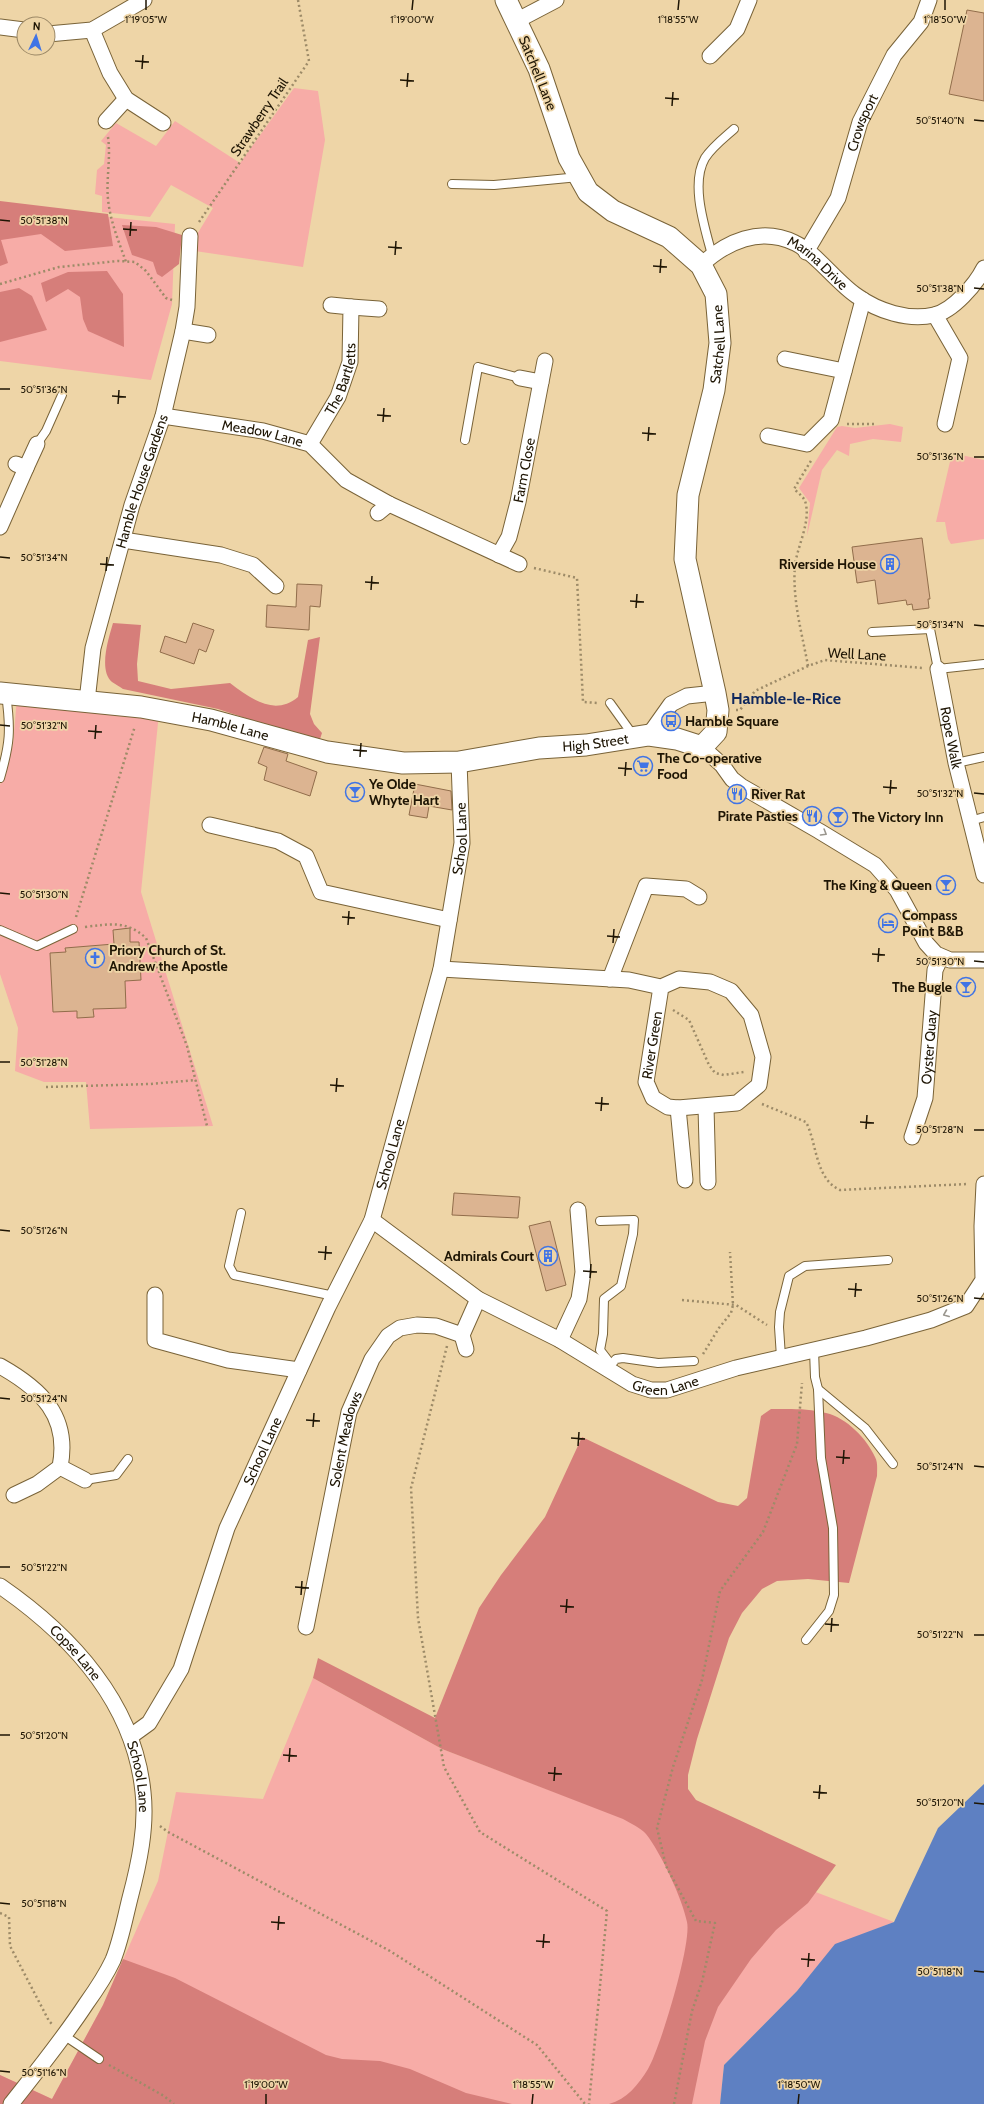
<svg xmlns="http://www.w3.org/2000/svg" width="984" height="2104" font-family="Cabin,sans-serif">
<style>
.green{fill:#f7aca7}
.forest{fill:#d67e7a}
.water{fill:#5e80c2}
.building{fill:#dcb491;stroke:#916d4b}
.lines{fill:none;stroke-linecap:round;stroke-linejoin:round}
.lane-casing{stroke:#796338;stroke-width:10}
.street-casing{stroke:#796338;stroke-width:17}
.secondary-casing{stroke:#796338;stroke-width:23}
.path{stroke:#9d8b68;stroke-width:2.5;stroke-dasharray:2 3;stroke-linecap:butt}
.lane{stroke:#fff;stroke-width:8}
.street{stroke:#fff;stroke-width:15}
.secondary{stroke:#fff;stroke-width:21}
.oneway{stroke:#9a968e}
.ticks{fill:none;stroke:#1e1504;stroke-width:1.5}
.labels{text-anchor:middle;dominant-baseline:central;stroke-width:3.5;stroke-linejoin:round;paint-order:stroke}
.street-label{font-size:14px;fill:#1e1504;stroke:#eed5a7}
.poi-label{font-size:14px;font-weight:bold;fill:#1e1504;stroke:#eed5a7;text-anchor:start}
.quarter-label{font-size:16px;font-weight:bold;fill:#10285d;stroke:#eed5a7}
.ticks-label{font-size:10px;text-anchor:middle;fill:#1e1504;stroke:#eed5a7;stroke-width:3.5;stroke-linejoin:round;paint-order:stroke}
</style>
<rect width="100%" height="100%" fill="#eed5a7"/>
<g class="green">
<path d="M294,88L318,91L325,140L303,267L195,251L196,236L213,208L171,185L150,217L102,212V196L95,194L97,170L104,164L106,145L101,141L116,123L156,146L175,121L240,163Z"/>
<path d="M0,206L175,224L172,304L151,380L0,361Z"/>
<path d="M890,424L903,427L901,442L873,439L850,444L849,456L837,450L822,470L807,536L810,503L799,488L837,427L842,426L855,428Z"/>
<path d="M952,453L984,460V539L951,544L948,539L945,522H936Z"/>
<path d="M17,697L159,713L141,892L213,1126L90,1129L86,1082H44L15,1071L18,1028L0,974V785L13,745Z"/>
<path d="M313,1678L442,1749L894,1922L835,1945L797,1991L724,2065L720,2104H0V2075L52,2099L103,2005L158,1881L176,1792L263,1799Z"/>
</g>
<g class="forest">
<path d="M0,201L108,214L113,246L65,251L41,234L1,240L8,263L0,266Z"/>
<path d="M122,225L156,227L182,235L179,264L162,277L157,274L153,262L132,255Z"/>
<path d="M107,271L123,294L124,347L88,331L83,319L80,297L68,289L46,302L41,283L68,272Z"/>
<path d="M19,288L32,296L47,330L0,342V292Z"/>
<path d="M113,623L141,625L137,664L138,681L171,689L230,683C250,698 274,717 298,697L308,640L320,637L310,714L314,724L322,733L319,742L218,709L123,689C119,686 115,684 112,682C98,670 109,637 113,623Z"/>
<path d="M771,1409C789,1409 808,1408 826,1413C847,1418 867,1439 875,1457C878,1462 877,1470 877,1476L849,1583L808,1579L777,1581L762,1589L742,1613L729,1638L697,1739L688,1775V1789L696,1800L836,1865L808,1903L776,1930L751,1959L718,2007L705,2041L692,2104H609C627,2099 638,2085 648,2069C660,2049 692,1943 687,1922C682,1898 661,1853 646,1834C641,1828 630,1823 623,1819L442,1749L313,1678L318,1658L435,1718L479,1608L501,1575L545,1517L582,1437L718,1502L738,1506L747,1498L761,1416Z"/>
<path d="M123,1959L175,1978L326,2055L342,2059L380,2061L410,2069L466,2093L512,2104H0V2075L52,2099L103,2005Z"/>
</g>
<path class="water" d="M984,1784V2104H720L724,2065L797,1991L835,1944L894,1922L938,1828Z"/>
<g class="building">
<path d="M967,10L984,13V101L949,94Z"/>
<path d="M922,538L930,599H928L929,608L913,610L912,604L907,605L906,600L878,604L875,580L857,583L852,547Z"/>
<path d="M297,584L322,585L320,607L310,606L309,630L266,627L267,605L296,607Z"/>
<path d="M193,623L214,630L206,652L199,649L194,664L160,652L165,636L186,643Z"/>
<path d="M264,747L288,754L286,761L317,772L310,796L264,780L267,767L258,763Z"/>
<path d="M415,784L451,791L452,810L429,806L427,818L409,815Z"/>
<path d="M130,928V942H139L141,980L125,981L126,1008L93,1009L94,1017L77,1018V1011L53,1012L50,953L66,952L65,948L114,944L113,930Z"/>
<path d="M454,1193L520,1197L518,1218L452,1215Z"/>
<path d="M550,1221L566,1285L546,1291L529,1226Z"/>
</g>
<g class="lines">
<defs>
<g id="lane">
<path d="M452,184L494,185L579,177"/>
<path d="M712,255C705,228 690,184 705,158C712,147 725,137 734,129"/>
<path d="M465,440L478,367L520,378"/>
<path d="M37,444L46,431L62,395"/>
<path d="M872,632L930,629L938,669L984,664"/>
<path d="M610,703L633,735"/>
<path d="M956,763L984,757"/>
<path d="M0,778C10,744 11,730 6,694"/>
<path d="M970,821L984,817"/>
<path d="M0,930L37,946L73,929"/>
<path d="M241,1213L229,1266L234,1275L334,1296"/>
<path d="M600,1221L634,1220L633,1234L621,1286L604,1299L603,1334L600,1350L610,1363"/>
<path d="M814,1350L815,1377L818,1389L865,1428L893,1464"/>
<path d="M781,1357L779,1327L780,1312L789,1276L805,1266L888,1260"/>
<path d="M609,1367L616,1359L623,1358L658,1363L694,1361"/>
<path d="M85,1480L116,1475L128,1459"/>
<path d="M806,1640L829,1611L834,1595L833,1528L821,1458L818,1389"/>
<path d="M65,2036L99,2059"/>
</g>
<g id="street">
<path d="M516,21L556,0"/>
<path d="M0,27L24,30"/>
<path d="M92,30L110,73L126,99L163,123"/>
<path d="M48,34L92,30L144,0"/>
<path d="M710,56L737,29L749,0"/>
<path d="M106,121L126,99"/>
<path id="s1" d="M806,252L838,198L860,122L894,55L921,22L929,0"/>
<path id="s2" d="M701,265C726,242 760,226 795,243C815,252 837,283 857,296C878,311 908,321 934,315C953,311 976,284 984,268"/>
<path d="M351,307L379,309"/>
<path d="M935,315L960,358L945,424"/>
<path d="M183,331L208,335"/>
<path d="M785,359L844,371"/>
<path d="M520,378L541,382"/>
<path id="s3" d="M163,416L263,431L310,444L346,480L389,504L519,564"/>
<path d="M768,436L807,444L831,420L863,300"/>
<path id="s4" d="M310,444L338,397L350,362L351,307L331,305"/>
<path d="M26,468L37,444"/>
<path d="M378,513L389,504"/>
<path d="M0,527L26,468L16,464"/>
<path d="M123,540L221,555L253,565L276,586"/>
<path id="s5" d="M499,555L509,537L518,502L545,361"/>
<path id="s6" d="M938,669L956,763L984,875"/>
<path id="s7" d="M87,701L93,648L132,505L163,416L183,331L187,307L190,236"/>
<path d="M649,735L671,704L687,696L715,693"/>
<path d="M702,747L722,765L732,779L741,786L819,831L875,865L897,890L926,943L936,954L950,960H984"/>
<path d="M210,825L278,841L306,856L321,892L449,920"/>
<path id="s8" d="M441,969L629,980L661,987L679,979L710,982L731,991L751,1015L763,1057L759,1085L737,1103L678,1108L668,1107L653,1098L646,1082L661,987"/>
<path d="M610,979L646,886L686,889L699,897"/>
<path d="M706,1107L708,1182"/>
<path d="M678,1108L685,1180"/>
<path id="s9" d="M912,1137L925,1098L935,970L941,957"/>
<path id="s10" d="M372,1220L478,1299L560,1340L632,1384L651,1390H667L736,1368L866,1338L931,1320L966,1306L983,1280L982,1226L984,1184"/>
<path d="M155,1295V1340L228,1360L299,1370"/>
<path d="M560,1340L579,1299L583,1272L578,1210"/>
<path d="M466,1349L462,1335L478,1299"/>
<path d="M0,1366C41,1389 70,1416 60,1467L37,1484L14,1495"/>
<path d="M60,1467L85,1480"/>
<path id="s11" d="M0,1586C71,1635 134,1703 143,1792C147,1827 139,1864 130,1898C125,1918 121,1940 113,1960C106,1975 96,1990 86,2004C63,2039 37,2071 11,2104"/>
<path id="s12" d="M306,1627L349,1412L372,1359L388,1336L400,1328L417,1325L436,1326L462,1335"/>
<path id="s13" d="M131,1736L149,1723L181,1669L227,1528L328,1307L372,1220L441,969L462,843L459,762"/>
</g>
<g id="secondary">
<path id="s14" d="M0,693L141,707L211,720L327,752L403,763L459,762L539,748L586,745L649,735L677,739L702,747L716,732L718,710L715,693L685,559L688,495L714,390L720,343L716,294L701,265L669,237L613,211L588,192L569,158L539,69L506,0"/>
</g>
</defs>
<use href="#lane" class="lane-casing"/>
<use href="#street" class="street-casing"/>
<use href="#secondary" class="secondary-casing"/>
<g class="path">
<path d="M108,137C111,158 106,179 108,199C110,221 119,242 126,262"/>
<path d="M199,222L309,61L298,0"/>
<path d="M0,284L59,267L118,261L135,262L146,271L166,298L172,300"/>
<path d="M847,424H876"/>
<path d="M534,568L577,578L583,702L597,703"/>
<path d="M808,666C802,633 792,599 795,565C797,548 810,523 806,505C805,497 799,494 794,489L812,459"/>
<path d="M736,710H740L755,691L808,666L825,660L923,668"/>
<path d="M76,917L135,726"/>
<path d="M85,927C110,924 126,920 146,938L187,1046L207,1126"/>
<path d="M673,1010L689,1020L709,1065L715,1073L724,1075L744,1072"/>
<path d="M46,1087L150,1084L196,1080"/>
<path d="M762,1104L806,1122C817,1143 815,1179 840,1190L968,1184"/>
<path d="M682,1300L736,1305L767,1325"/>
<path d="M447,1346L411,1488L418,1618L444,1767L480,1832L607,1911L589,2104"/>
<path d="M703,1354L719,1328L731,1313L733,1305L730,1252"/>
<path d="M160,1826L168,1832L390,1951L537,2045L585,2104"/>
<path d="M0,1913L9,1917L10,1946L49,2021L53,2025"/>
<path d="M109,2065L164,2096L174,2104"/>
<path d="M674,2104L692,2011L702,1982L715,1923L696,1921L666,1866L657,1828L673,1767L702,1680L720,1591L763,1532L797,1444L802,1383"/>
</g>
<use href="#lane" class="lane"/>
<use href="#street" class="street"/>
<use href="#secondary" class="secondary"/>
</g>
<defs><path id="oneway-chevron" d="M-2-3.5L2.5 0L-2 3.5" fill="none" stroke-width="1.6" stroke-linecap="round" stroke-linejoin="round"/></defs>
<g class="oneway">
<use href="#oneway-chevron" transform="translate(824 833) rotate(31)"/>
<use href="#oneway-chevron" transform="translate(946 1314) rotate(158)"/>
</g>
<path class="ticks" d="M146,10V0M412,10L413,0M678,10L679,0M945,10V0M135,61L149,62M142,69L143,55M400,80L414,81M407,87L408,73M665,98L679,99M672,106L673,92M974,120L984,121M0,220L10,221M123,229L137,230M130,236L131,222M388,247L402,248M395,255L396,241M653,266L667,267M660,273L661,259M974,288L984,289M0,389H10M112,396L126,397M118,404L119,390M377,415L391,416M383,422L384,408M642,433L656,434M648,441L649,427M974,457H984M0,557L10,558M100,564L114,565M106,571L107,557M365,582L379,583M371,590L372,576M630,601L644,602M636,608L637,594M974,625L984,626M0,725L10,726M88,731L102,732M95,739L96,725M353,750L367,751M360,757L361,743M618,768L632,769M625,776L626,762M883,787L897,788M974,793L984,794M890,794L891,780M0,893L10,894M342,917L355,918M348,925L349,911M607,936L620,937M613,943L614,929M872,954L885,955M974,961L984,962M878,962L879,948M0,1062H10M330,1085L344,1086M336,1092L337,1078M595,1103L609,1104M601,1111L602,1097M860,1122L874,1123M866,1129L867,1115M974,1130H984M0,1230L10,1231M318,1252L332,1253M325,1260L326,1246M583,1271L597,1272M590,1278L591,1264M848,1289L862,1290M855,1297L856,1283M974,1298L984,1299M0,1398L10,1399M306,1420L320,1421M313,1427L314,1413M571,1438L585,1439M578,1446L579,1432M836,1457L850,1458M843,1464L844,1450M974,1466L984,1467M0,1567H10M295,1587L309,1588M301,1595L302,1581M560,1606L574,1607M566,1613L567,1599M825,1624L839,1625M831,1632L832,1618M974,1635H984M0,1735H10M283,1755L297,1756M289,1762L290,1748M548,1773L562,1774M554,1781L555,1767M813,1792L827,1793M819,1799L820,1785M974,1803L984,1804M0,1903L10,1904M271,1922L285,1923M278,1930L279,1916M536,1941L550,1942M543,1948L544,1934M801,1959L815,1960M808,1967L809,1953M974,1971L984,1972M0,2071L10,2072M266,2104V2094M532,2104L533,2094M798,2104L799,2094"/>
<defs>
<symbol id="building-ring" viewBox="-11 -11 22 22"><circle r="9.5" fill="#eed5a7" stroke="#4074e5" stroke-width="1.5"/><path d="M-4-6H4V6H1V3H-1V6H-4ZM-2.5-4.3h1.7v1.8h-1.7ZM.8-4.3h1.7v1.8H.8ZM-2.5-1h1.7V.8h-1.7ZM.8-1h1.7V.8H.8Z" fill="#4074e5"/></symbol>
<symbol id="bus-ring" viewBox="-11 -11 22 22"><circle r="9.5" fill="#eed5a7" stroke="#4074e5" stroke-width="1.5"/><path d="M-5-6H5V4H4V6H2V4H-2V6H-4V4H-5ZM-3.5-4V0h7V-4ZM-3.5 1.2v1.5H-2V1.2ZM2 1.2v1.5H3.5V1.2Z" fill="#4074e5"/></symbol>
<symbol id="supermarket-ring" viewBox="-11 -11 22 22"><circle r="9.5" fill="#eed5a7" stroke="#4074e5" stroke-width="1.5"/><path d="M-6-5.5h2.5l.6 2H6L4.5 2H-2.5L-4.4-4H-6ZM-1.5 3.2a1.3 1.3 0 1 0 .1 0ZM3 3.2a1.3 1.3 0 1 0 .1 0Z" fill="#4074e5"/></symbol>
<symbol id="bar-ring" viewBox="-11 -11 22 22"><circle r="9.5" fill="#eed5a7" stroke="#4074e5" stroke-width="1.5"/><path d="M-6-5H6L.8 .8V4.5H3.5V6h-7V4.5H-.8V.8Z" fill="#4074e5"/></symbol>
<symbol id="restaurant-ring" viewBox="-11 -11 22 22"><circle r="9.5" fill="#eed5a7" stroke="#4074e5" stroke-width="1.5"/><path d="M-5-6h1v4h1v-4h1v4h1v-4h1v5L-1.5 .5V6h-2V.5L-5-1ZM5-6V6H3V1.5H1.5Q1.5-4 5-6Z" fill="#4074e5"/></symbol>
<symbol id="hotel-ring" viewBox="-11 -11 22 22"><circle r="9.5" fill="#eed5a7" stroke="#4074e5" stroke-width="1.5"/><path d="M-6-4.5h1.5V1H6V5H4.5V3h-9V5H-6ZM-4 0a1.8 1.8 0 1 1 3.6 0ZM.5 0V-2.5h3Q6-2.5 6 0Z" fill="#4074e5"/></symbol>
<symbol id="church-ring" viewBox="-11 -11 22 22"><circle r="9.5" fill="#eed5a7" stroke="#4074e5" stroke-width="1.5"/><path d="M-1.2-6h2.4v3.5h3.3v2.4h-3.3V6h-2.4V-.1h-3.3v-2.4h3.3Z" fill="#4074e5"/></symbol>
</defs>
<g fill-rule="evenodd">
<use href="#building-ring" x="879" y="553" width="22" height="22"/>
<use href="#bus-ring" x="660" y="710" width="22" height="22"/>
<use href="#supermarket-ring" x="632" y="755" width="22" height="22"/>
<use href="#bar-ring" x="344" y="781" width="22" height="22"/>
<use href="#restaurant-ring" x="726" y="783" width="22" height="22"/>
<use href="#restaurant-ring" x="801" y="805" width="22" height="22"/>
<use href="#bar-ring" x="827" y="806" width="22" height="22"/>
<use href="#bar-ring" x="935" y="874" width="22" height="22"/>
<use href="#hotel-ring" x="877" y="912" width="22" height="22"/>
<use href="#church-ring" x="84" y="947" width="22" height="22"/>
<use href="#bar-ring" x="955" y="976" width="22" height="22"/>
<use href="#building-ring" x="537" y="1245" width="22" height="22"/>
</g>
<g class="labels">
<g class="street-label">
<text transform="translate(538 73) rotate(68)">Satchell Lane</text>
<text transform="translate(259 117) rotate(-56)">Strawberry Trail</text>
<text stroke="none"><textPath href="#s1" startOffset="142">Crowsport</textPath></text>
<text stroke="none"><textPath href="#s2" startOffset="133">Marina Drive</textPath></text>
<text stroke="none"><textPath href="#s14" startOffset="1128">Satchell Lane</textPath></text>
<text stroke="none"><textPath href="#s4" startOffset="73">The Bartletts</textPath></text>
<text stroke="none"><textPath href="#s3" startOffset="101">Meadow Lane</textPath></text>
<text stroke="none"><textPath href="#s5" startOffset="89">Farm Close</textPath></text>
<text stroke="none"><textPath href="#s7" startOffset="227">Hamble House Gardens</textPath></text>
<text transform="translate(857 654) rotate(3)">Well Lane</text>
<text stroke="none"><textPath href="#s14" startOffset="233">Hamble Lane</textPath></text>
<text stroke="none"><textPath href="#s6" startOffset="70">Rope Walk</textPath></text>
<text stroke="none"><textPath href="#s14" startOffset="604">High Street</textPath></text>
<text stroke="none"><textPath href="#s13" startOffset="966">School Lane</textPath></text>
<text stroke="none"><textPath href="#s8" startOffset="568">River Green</textPath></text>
<text stroke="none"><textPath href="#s9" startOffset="92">Oyster Quay</textPath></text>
<text stroke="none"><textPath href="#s13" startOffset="642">School Lane</textPath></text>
<text stroke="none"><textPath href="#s10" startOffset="343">Green Lane</textPath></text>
<text stroke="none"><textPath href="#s12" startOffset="192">Solent Meadows</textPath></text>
<text stroke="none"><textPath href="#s13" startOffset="318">School Lane</textPath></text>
<text stroke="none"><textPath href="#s11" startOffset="101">Copse Lane</textPath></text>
<text stroke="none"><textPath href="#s11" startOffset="243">School Lane</textPath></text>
</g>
<g class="poi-label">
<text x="876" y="564" text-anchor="end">Riverside House</text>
<text x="685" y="721">Hamble Square</text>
<text x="657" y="758">The Co-operative<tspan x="657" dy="16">Food</tspan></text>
<text x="369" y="784">Ye Olde<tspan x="369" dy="16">Whyte Hart</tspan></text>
<text x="751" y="794">River Rat</text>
<text x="798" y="816" text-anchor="end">Pirate Pasties</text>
<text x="852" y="817">The Victory Inn</text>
<text x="932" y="885" text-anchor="end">The King &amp; Queen</text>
<text x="902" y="915">Compass<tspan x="902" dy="16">Point B&amp;B</tspan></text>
<text x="109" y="950">Priory Church of St.<tspan x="109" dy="16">Andrew the Apostle</tspan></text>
<text x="952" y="987" text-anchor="end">The Bugle</text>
<text x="534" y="1256" text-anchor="end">Admirals Court</text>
</g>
<g class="quarter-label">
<text x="786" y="698">Hamble-le-Rice</text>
</g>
</g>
<g class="ticks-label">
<text x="146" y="23">1°19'05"W</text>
<text x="412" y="23">1°19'00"W</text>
<text x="678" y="23">1°18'55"W</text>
<text x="945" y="23">1°18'50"W</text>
<text x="940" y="124">50°51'40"N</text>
<text x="44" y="224">50°51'38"N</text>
<text x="940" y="292">50°51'38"N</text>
<text x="44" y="393">50°51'36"N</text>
<text x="940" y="460">50°51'36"N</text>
<text x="44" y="561">50°51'34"N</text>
<text x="940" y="628">50°51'34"N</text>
<text x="44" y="729">50°51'32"N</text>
<text x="940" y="797">50°51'32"N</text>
<text x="44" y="898">50°51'30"N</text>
<text x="940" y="965">50°51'30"N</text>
<text x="44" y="1066">50°51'28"N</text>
<text x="940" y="1133">50°51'28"N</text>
<text x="44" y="1234">50°51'26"N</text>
<text x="940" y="1302">50°51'26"N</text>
<text x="44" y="1402">50°51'24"N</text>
<text x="940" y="1470">50°51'24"N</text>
<text x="44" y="1571">50°51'22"N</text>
<text x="940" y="1638">50°51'22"N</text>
<text x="44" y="1739">50°51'20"N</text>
<text x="940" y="1806">50°51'20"N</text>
<text x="44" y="1907">50°51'18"N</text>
<text x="940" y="1975">50°51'18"N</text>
<text x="44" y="2076">50°51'16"N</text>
<text x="266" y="2088">1°19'00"W</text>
<text x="533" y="2088">1°18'55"W</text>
<text x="799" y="2088">1°18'50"W</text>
</g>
<g transform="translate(36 36) rotate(4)"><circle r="19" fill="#eed5a7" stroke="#9b8866"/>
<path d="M0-3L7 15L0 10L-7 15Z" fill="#4074e5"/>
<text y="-6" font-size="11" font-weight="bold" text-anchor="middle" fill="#1e1504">N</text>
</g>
</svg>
